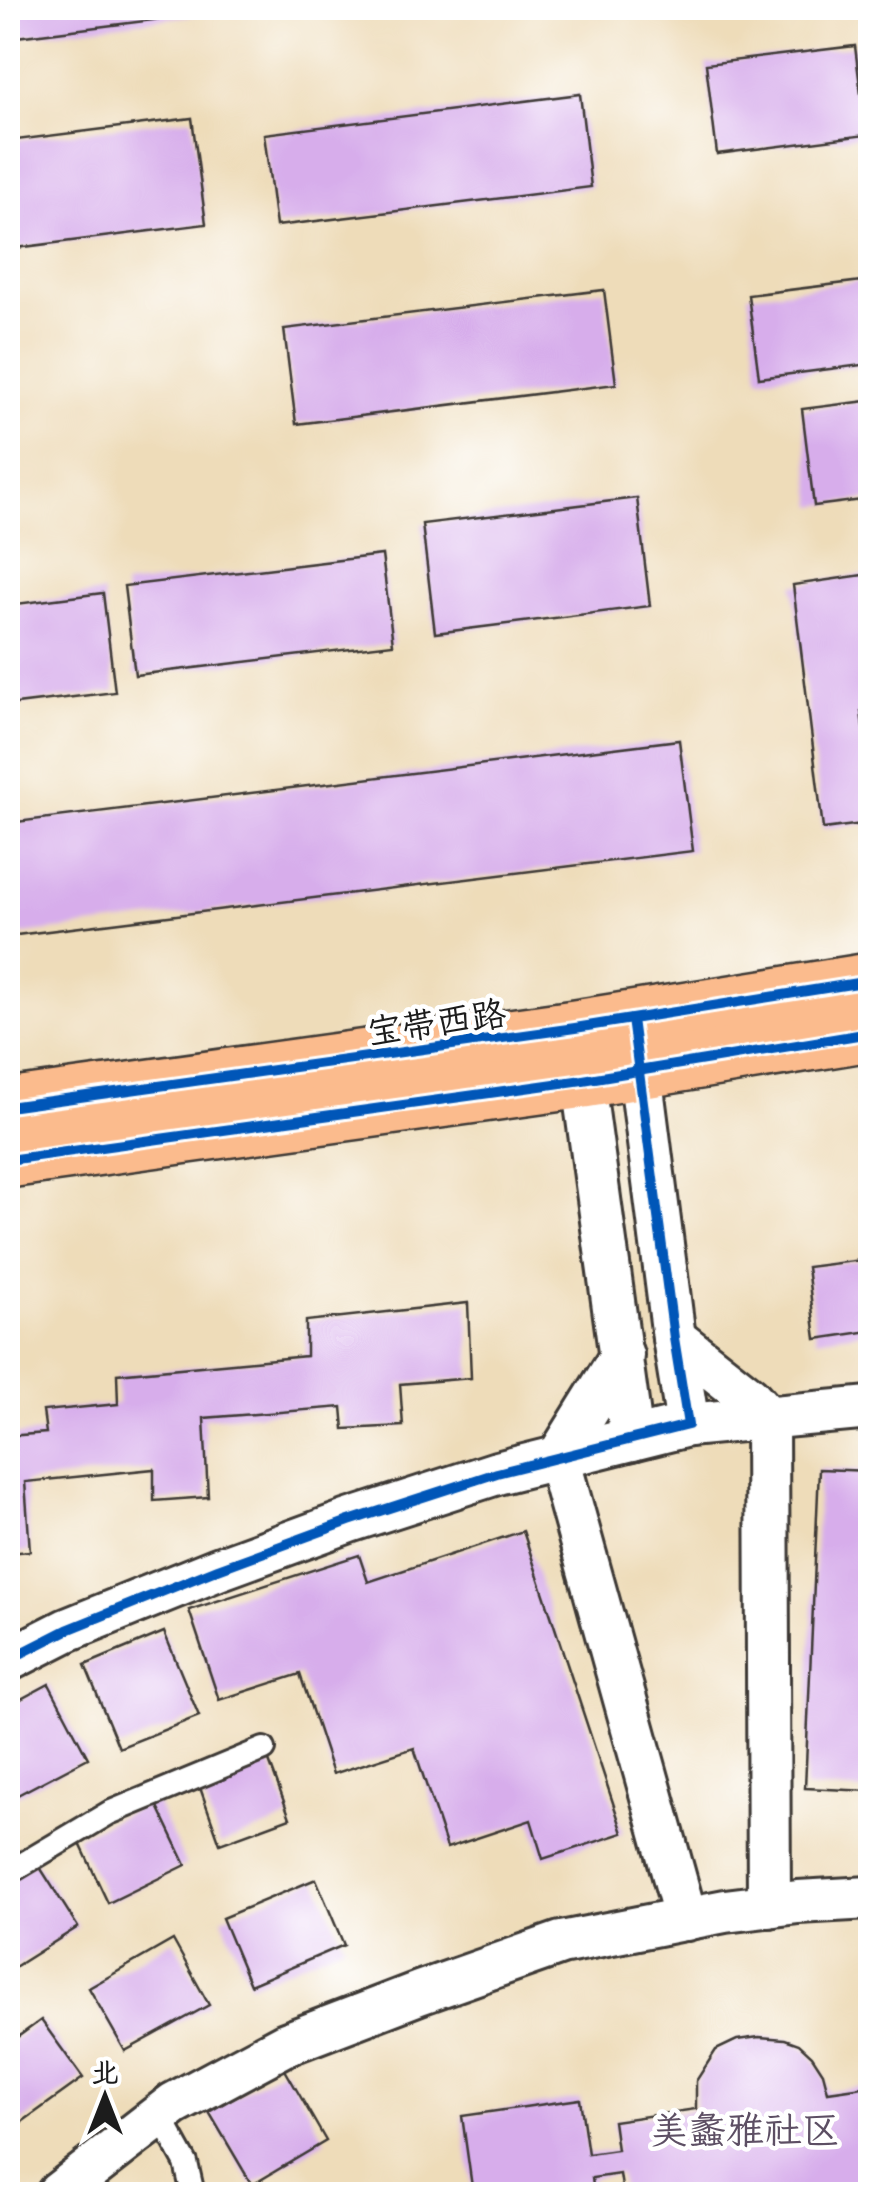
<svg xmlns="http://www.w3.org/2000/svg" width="878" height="2202" font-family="'Playpen Sans','LXGW WenKai TC',sans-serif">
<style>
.building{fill:#d7adeb}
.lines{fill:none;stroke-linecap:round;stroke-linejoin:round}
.lane-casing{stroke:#3c3934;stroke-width:28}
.street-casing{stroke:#3c3934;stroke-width:48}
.primary-casing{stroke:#3c3934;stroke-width:60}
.lane{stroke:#fff;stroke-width:22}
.street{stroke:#fff;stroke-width:42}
.primary{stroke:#fbbb8d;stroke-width:55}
.cycleway-casing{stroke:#fff;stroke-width:16}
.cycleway{stroke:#0057b8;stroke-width:10}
.labels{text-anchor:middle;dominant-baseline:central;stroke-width:9;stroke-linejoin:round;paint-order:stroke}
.street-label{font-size:35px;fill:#1c1c1c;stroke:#fff}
.neighbourhood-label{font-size:38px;fill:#5d4f64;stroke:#fff}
</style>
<rect width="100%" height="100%" fill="#fff"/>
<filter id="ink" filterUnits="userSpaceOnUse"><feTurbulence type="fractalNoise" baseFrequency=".01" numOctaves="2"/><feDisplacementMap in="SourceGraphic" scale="20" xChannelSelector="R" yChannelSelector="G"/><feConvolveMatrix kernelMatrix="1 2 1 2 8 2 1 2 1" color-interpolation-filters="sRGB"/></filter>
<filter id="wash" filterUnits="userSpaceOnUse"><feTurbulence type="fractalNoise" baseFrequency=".0048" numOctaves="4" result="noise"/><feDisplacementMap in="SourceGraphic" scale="40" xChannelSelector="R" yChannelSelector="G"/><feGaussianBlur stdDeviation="2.25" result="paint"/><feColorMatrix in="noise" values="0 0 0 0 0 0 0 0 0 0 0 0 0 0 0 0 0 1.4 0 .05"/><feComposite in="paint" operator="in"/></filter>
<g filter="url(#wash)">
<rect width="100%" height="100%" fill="#eedcb9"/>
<g id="blocks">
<g class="building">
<path d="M8,8H234V10L8,38Z"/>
<path d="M855,46L866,135L717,154L706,64Z"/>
<path d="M580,94L591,187L276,226L264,134Z"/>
<path d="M192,118L206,224L8,249V141Z"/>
<path d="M870,280V364L759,378L748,295Z"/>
<path d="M604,290L616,384L296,424L284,329Z"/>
<path d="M867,401L870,433V499L814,506L802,409Z"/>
<path d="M637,498L650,606L435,633L422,524Z"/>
<path d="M382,555L393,644L135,675L124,586Z"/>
<path d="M870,574V710L861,711L870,785V823L823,829L793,585Z"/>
<path d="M103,593L115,692L8,705V605Z"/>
<path d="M679,740L693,851L8,936V823Z"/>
<path d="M870,1259V1331L816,1339L807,1267Z"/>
<path d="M468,1303L471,1378L400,1384L403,1426L344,1429L342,1407L204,1418L208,1497L154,1501V1469L25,1482L30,1551L8,1553V1436L46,1433L43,1411L118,1404L117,1374L306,1356V1321Z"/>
<path d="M819,1469L870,1471V1791L805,1788Z"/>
<path d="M523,1531L623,1833L543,1859L531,1820L447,1848L414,1748L333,1774L300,1674L219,1700L189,1610L359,1555L368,1582Z"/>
<path d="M164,1632L199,1716L119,1748L85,1665Z"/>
<path d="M49,1684L88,1758L8,1800V1706Z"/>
<path d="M268,1758L290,1818L220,1844L198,1782Z"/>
<path d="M155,1800L186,1865L108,1903L77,1837Z"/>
<path d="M36,1861L78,1927L10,1970L8,1966V1879Z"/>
<path d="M316,1879L344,1945L250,1985L222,1918Z"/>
<path d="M173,1940L209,2005L125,2051L89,1988Z"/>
<path d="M41,2020L83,2078L8,2132V2044Z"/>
<path d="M759,2037L785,2039L799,2044L812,2056L823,2073L828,2092L870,2086V2194H623L620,2174L592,2178L594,2194H473L462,2116L580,2099L588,2154L617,2150L613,2121L696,2109V2081L716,2050L737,2040Z"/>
<path d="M284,2068L326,2141L252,2185L209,2112Z"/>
</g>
</g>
</g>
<g filter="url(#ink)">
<use href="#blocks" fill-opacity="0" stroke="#3c3934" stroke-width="2.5"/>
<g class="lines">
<defs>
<g id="lane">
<path d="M8,1873L109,1813L264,1749"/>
<path d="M160,2116L186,2163L193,2194"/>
</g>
<g id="street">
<path d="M579,1053L632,1439"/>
<path d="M674,1338L749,1397L767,1417L769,1906"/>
<path d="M622,1355L558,1458L686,1919"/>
<path d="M688,1425L870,1408"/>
<path d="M8,1660L67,1630L218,1569L349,1521L497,1473L688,1425L674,1338L636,1041"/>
<path d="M58,2194L174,2104L286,2044L419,1993L561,1943L725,1911L798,1902L870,1898"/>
</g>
<g id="primary">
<path d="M8,1107L575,1028L870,981"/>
<path d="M8,1160L583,1080L870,1033"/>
</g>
</defs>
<use href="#lane" class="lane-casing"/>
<use href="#street" class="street-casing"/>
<use href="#primary" class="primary-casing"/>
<use href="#lane" class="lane"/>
<use href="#street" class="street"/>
<use href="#primary" class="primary"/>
<defs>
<g id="cycleway">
<path d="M8,1107L575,1028L870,981"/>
<path d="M8,1160L583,1080L870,1033"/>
<path d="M8,1660L67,1630L218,1569L349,1521L497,1473L688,1425L674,1338L632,1019"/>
</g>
</defs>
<use href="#cycleway" class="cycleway-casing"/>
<use href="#cycleway" class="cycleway"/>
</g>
</g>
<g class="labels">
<g class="street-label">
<text transform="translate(436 1020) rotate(-8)">宝带西路</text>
</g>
<g class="neighbourhood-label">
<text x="745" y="2127">美蠡雅社区</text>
</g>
</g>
<rect width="878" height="2202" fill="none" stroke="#fff" stroke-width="40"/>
<g transform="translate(105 2097)" stroke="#ffffff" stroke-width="8" paint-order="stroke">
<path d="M0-8L18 38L0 25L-18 38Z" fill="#1c1c1c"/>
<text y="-15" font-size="28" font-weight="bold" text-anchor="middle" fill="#1c1c1c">北</text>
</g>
</svg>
